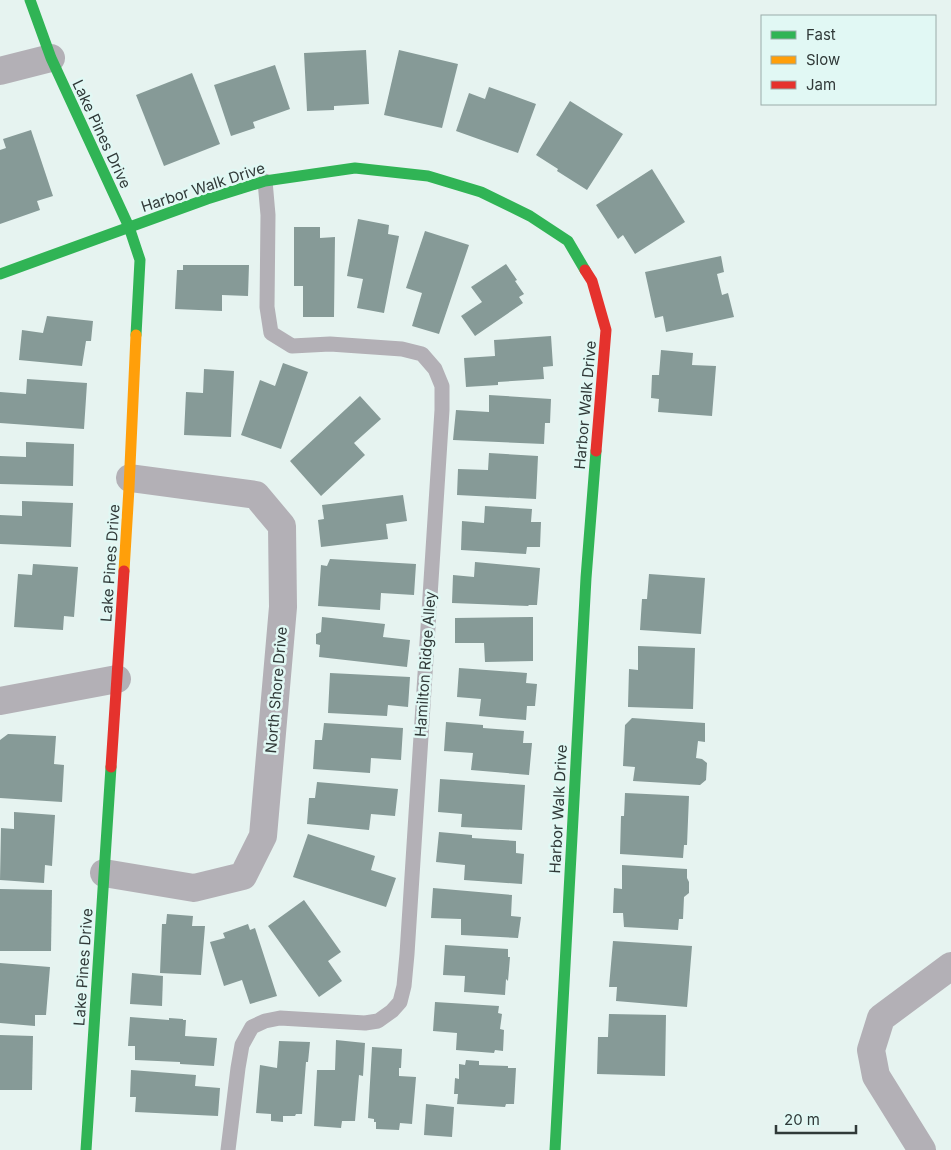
<svg xmlns="http://www.w3.org/2000/svg" width="951" height="1150" font-family="Inter,sans-serif">
<style>
.building{fill:#869a97}
.lines{fill:none;stroke-linecap:round;stroke-linejoin:round}
.lane{stroke:#b3b0b6;stroke-width:15}
.street{stroke:#b3b0b6;stroke-width:28}
.fast{stroke:#30b455;stroke-width:11}
.slow{stroke:#ff9f0a;stroke-width:11}
.jam{stroke:#e5322d;stroke-width:11}
.labels{text-anchor:middle;dominant-baseline:central;stroke-width:5;stroke-linejoin:round;paint-order:stroke}
.street-label{font-size:15px;fill:#303938;stroke:#e1f8f4}
</style>
<rect width="100%" height="100%" fill="#e6f3f0"/>
<g class="building">
<path d="M366,50L369,104L334,106V110L307,111L304,53Z"/>
<path d="M399,50L458,64L442,128L384,115Z"/>
<path d="M275,65L290,109L253,122L255,128L231,136L214,85Z"/>
<path d="M192,73L220,144L164,166L136,95Z"/>
<path d="M489,87L536,104L518,153L456,131L469,93L485,99Z"/>
<path d="M570,101L623,134L587,190L557,171L558,169L536,155Z"/>
<path d="M31,130L53,196L37,201L40,210L0,224V150L6,148L3,139Z"/>
<path d="M652,169L685,222L635,254L623,235L618,239L596,205Z"/>
<path d="M358,219L389,225L388,234L399,236L384,313L357,308L363,279L347,276Z"/>
<path d="M294,227H320V238L335,237L334,317H303V286H294Z"/>
<path d="M425,231L469,245L439,334L412,326L422,293L406,288Z"/>
<path d="M721,256L724,272L717,274L722,295L728,293L734,317L666,332L663,316L655,318L645,272Z"/>
<path d="M506,264L517,280L515,281L524,294L519,297L523,303L475,336L461,316L482,302L471,287Z"/>
<path d="M183,265H249L248,296L222,295V311L175,309L177,270H183Z"/>
<path d="M47,316L93,321L91,341H86L82,366L19,360L22,330L43,333Z"/>
<path d="M551,336L553,366L543,367L544,379L498,382V385L466,387L464,358L495,356L494,340Z"/>
<path d="M661,350L693,353L692,365L716,366L712,416L658,412L659,399L651,398L652,375H659Z"/>
<path d="M283,363L308,372L281,449L241,435L260,380L275,386Z"/>
<path d="M204,369L234,371L231,437L184,435L186,392L203,393Z"/>
<path d="M27,379L87,383L84,429L0,423V392L26,394Z"/>
<path d="M489,395L551,399L550,423H545L544,444L453,440L456,410L489,412Z"/>
<path d="M360,396L381,419L354,443L365,455L321,496L290,461Z"/>
<path d="M26,442L74,444L73,486L0,484V456L26,457Z"/>
<path d="M489,453L538,456L536,499L457,495L458,469L488,470Z"/>
<path d="M403,495L407,521L386,524L388,539L321,547L318,520L324,519L322,505Z"/>
<path d="M22,501L73,503L71,547L0,544V515L22,516Z"/>
<path d="M485,506L532,509L531,522H541L540,547H527L526,554L461,550L462,521L484,523Z"/>
<path d="M330,559L416,564L414,595L381,593L380,610L318,606L321,565L327,566Z"/>
<path d="M475,562L540,568L537,605H528L529,606L452,603L453,575L474,577Z"/>
<path d="M33,564L78,567L74,617L64,616L63,630L14,627L18,574L32,575Z"/>
<path d="M649,574L705,578L701,634L640,630L642,599H647Z"/>
<path d="M322,617L385,624L383,637L410,640L407,667L319,657L320,645L316,644V634L321,632Z"/>
<path d="M533,617V661L485,662L484,643H455V618Z"/>
<path d="M638,646L695,648L693,709L628,707L629,669L638,670Z"/>
<path d="M459,668L527,673L526,683L537,684L535,706H527L526,720L479,716L481,699L457,697Z"/>
<path d="M330,673L410,677L408,707L388,705L387,716L328,713Z"/>
<path d="M632,718L705,723V742L698,741L696,758L702,759L707,763L706,780L700,785L633,781L635,767L623,766L625,725Z"/>
<path d="M446,722L483,725V728L524,731L523,743H532L529,775L471,770L473,753L444,751Z"/>
<path d="M324,723L403,728L401,760L371,758L370,773L313,769L315,740H322Z"/>
<path d="M8,734L56,736L54,764L64,765L62,802L0,798V740Z"/>
<path d="M440,779L525,785L522,830L461,827L462,814L438,812Z"/>
<path d="M317,782L398,789L395,816L371,814L369,830L307,824L309,798H315Z"/>
<path d="M625,793L689,796L687,845H684L683,858L620,854L621,816H624Z"/>
<path d="M14,812L55,815L52,866L45,865L44,883L0,880L1,828L14,829Z"/>
<path d="M439,832L472,835V838L516,841V853L524,854L522,884L464,880L465,865L436,862Z"/>
<path d="M308,834L375,856L371,870L396,878L386,907L293,877Z"/>
<path d="M622,865L687,869V878L689,882V893L684,897L683,919H679L678,930L624,927L623,913H613L614,888L622,889Z"/>
<path d="M433,888L512,895L511,916L521,917L518,938L461,935V919L431,918Z"/>
<path d="M0,889L52,890L51,951H0Z"/>
<path d="M304,900L341,952L328,961L342,981L319,997L268,926Z"/>
<path d="M167,914L193,916L192,926H205L201,975L160,973L162,924H166Z"/>
<path d="M248,924L250,930L255,928L277,996L250,1004L242,980L224,986L210,942L225,938L223,933Z"/>
<path d="M613,941L692,946L687,1007L616,1001L617,987H609Z"/>
<path d="M445,945L508,949V957H510L508,981L506,979L505,995L464,992L465,976L443,975Z"/>
<path d="M0,963L50,967L46,1015H35V1026L0,1023Z"/>
<path d="M132,973L163,976L162,1006L130,1004Z"/>
<path d="M435,1002L499,1006L498,1013L502,1014L500,1029L504,1030L503,1051L495,1050L494,1053L456,1050L457,1033L433,1031Z"/>
<path d="M609,1014L666,1015L665,1076L597,1074L598,1037H608Z"/>
<path d="M130,1017L169,1020V1018L183,1019V1020H186L185,1036L217,1038L214,1066L180,1064V1062L135,1060V1046H128Z"/>
<path d="M0,1035L33,1036L32,1090H0Z"/>
<path d="M336,1040L365,1043L363,1076L359,1075L355,1121H342L341,1128L314,1126L317,1070H335Z"/>
<path d="M279,1041L310,1042L308,1062H306L302,1114H296L295,1116H283V1122L271,1121V1114L256,1113L260,1065L277,1068Z"/>
<path d="M372,1047L402,1049L401,1068H399V1076L416,1077L412,1124L400,1123L399,1130L376,1129V1122H374V1119L368,1118Z"/>
<path d="M466,1060L479,1061V1065L508,1066V1068H516L514,1104H506L505,1107L457,1104L458,1094H454L455,1078L459,1079V1064L465,1065Z"/>
<path d="M131,1070L196,1075L195,1086L220,1088L218,1116L135,1112L136,1097H130Z"/>
<path d="M426,1104L454,1107L452,1137L424,1135Z"/>
</g>
<g class="lines">
<path class="lane" d="M228,1150L238,1068L242,1045L252,1027L265,1021L280,1018L365,1023L378,1021L392,1011L400,1002L404,986L407,954L442,410V386L435,369L422,354L402,349L330,344L292,346L271,333L267,307L268,215L265,181"/>
<g class="street">
<path d="M0,71L51,58"/>
<path d="M0,701L117,679"/>
<path d="M104,873L194,888L243,876L263,836L283,607L282,526L256,495L130,478"/>
<path d="M922,1150L876,1076L871,1050L881,1018L951,966"/>
</g>
<g class="fast">
<path d="M30,0L51,58L129,227L140,260L136,335"/>
<path d="M0,274L207,199L265,181L355,168L428,176L481,192L530,216L568,241L585,270"/>
<path d="M86,1150L111,767"/>
<path d="M555,1150L586,578L596,451"/>
</g>
<path class="slow" d="M124,571L129,488L136,335"/>
<g class="jam">
<path d="M585,270L592,281L606,330L596,451"/>
<path d="M111,767L124,571"/>
</g>
</g>
<g class="labels">
<g class="street-label">
<text transform="translate(102 134) rotate(65)">Lake Pines Drive</text>
<text transform="translate(203 187) rotate(-18)">Harbor Walk Drive</text>
<text transform="translate(585 405) rotate(-85)">Harbor Walk Drive</text>
<text transform="translate(110 563) rotate(-86)">Lake Pines Drive</text>
<text transform="translate(425 664) rotate(-86)">Hamilton Ridge Alley</text>
<text transform="translate(276 690) rotate(-85)">North Shore Drive</text>
<text transform="translate(558 809) rotate(-87)">Harbor Walk Drive</text>
<text transform="translate(83 967) rotate(-86)">Lake Pines Drive</text>
</g>
</g>
<rect x="761" y="15" width="175" height="90" fill="#e1f8f4" stroke="#9aaca9"/>
<rect x="771" y="31" width="25" height="8" fill="#30b455" stroke="#9aaca9"/>
<text x="806" y="40" font-size="15" fill="#303938">Fast</text>
<rect x="771" y="56" width="25" height="8" fill="#ff9f0a" stroke="#9aaca9"/>
<text x="806" y="65" font-size="15" fill="#303938">Slow</text>
<rect x="771" y="81" width="25" height="8" fill="#e5322d" stroke="#9aaca9"/>
<text x="806" y="90" font-size="15" fill="#303938">Jam</text>
<path d="M776 1125v8h80v-8" fill="none" stroke="#303938" stroke-width="2.5"/>
<text x="784" y="1125" font-size="15" fill="#303938" stroke="#e1f8f4" stroke-width="4" paint-order="stroke">20 m</text>
</svg>
